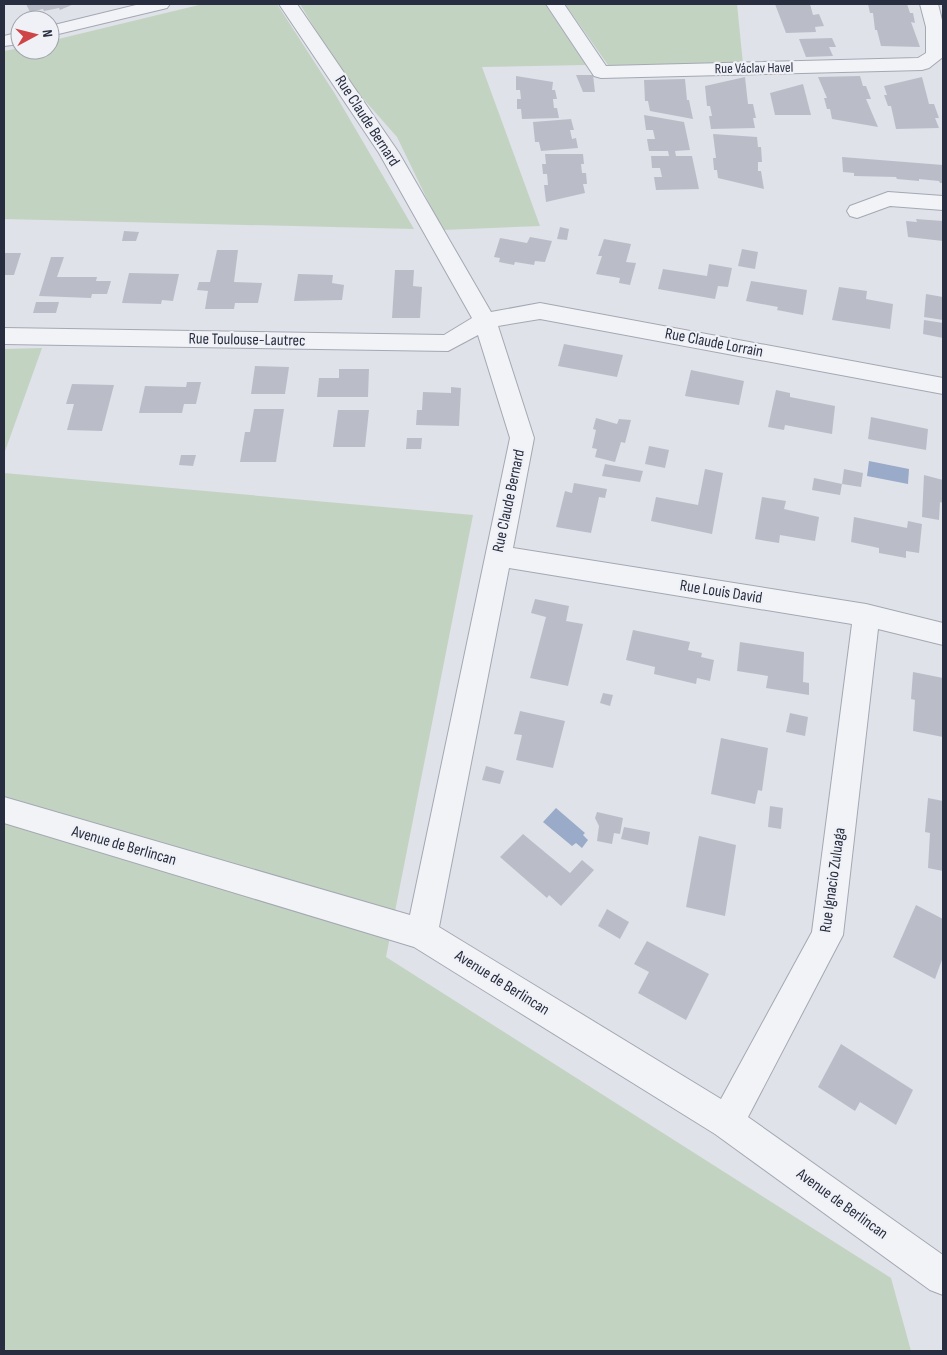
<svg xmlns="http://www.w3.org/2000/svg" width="947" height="1355" font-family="'Sofia Sans Condensed',sans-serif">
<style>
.green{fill:#c3d3c1}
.water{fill:#9aabc9}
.building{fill:#babdc8}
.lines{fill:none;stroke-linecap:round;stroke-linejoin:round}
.minor-casing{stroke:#a4a8b3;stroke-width:2}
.minor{fill:#f2f3f7;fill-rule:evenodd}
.labels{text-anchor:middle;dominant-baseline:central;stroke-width:4.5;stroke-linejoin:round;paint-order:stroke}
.far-street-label{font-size:14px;fill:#282e40;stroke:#eff1f6}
.street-label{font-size:16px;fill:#282e40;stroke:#eff1f6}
</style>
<rect width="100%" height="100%" fill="#dfe2e9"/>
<g class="green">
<path d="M203,4H277L335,94L414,229L4,219V51L20,48L50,50V41Z"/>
<path d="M300,4H545L586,65L482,67L540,226L442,230L397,137L344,77Z"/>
<path d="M565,4H737L743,64L608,65Z"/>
<path d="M42,348L4,454V349Z"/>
<path d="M4,473L473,515L386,957L891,1278L911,1351H4Z"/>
</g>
<g class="water">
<path d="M869,461L909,469L908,484L867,476Z"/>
<path d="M556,808L585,833L583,835L588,840L582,848L576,843L572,846L543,822Z"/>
</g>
<g class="building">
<path d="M26,4H74L60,10L59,8L44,11L43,9L30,12Z"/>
<path d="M775,4H810L813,15L819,14L824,26L815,27L816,32L786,33Z"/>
<path d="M868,4H907L910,13H913L915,23L911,22L920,47L881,46L877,30H875L873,13H870Z"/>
<path d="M832,38L836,47H829L833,56L806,57L799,39Z"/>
<path d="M576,75H593L595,92H583Z"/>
<path d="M516,76L553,82L552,90H555L557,99H553L554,108H557L559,118L522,119L521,109H517V99H521L520,90H516Z"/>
<path d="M860,76L863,86H866L871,99H866L878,127L832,119L830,109H827L824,98H827L818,77Z"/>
<path d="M745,77L748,104H753L756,118H753L755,128L711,129L709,116H712L710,106H707L705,86Z"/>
<path d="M922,77L929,104H934L939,118H935L939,128L896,129L891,106H888L884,95H887L884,86Z"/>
<path d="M685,79L687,100H689L693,119L650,111L648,101H645L644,80Z"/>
<path d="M803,84L811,115H775L770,93Z"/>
<path d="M644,115L684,122L690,150L675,151L676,156H692L699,189L656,190L654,177H662L660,168H652L651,156H669L668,151H649L647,139H655L653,130H646Z"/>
<path d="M571,119L574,130H570L572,139L576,138L578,148L541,151L539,142H535L533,122Z"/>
<path d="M713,134L757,137L758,147H761L762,162H758V171H761L764,189L718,178L717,170H714L713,158H716Z"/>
<path d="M545,154H583L584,164H581L582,173H586L587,184H583L585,193L546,202L544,185H548L547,174H543L542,164H546Z"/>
<path d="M842,157L943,165V183H940L939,181L919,179V181L897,179L896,177L854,176V173L843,172Z"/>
<path d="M916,219L943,221V241L908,237L906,221L917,222Z"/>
<path d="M560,227L569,229L567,240L557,239Z"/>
<path d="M124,231L139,232L136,241H122Z"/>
<path d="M530,237L552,241L545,262L535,261L534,265L515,262L514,265L499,262L500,258L494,257L500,238L527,243Z"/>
<path d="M604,239L631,244L626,262L636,263L630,285L619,283L620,278L596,274L602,256H598Z"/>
<path d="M742,249L758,252L755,269L738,266Z"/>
<path d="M217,250H238L234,282L262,283L258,303H235L234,309H205L208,291L197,290L199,282H210Z"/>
<path d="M4,253H21L14,275H4Z"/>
<path d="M51,257H64L57,277H97L96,281H111L107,294H92L91,298L39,296Z"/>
<path d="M709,264L732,268L728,287L718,286L715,299L658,289L663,269L707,276Z"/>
<path d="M395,270H414L413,286L422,287L420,318H392Z"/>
<path d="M129,273L179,274L173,301L162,300L161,304L122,303Z"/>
<path d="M298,274L333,275L332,283L344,285L342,300L294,301Z"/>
<path d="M751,281L807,290L803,315L777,310L778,307L746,301Z"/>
<path d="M839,287L867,291L866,299L893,304L890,329L832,320Z"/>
<path d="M926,294L943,297V320L924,317Z"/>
<path d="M36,302H59L56,313H33Z"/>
<path d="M924,320L943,323V338L923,334Z"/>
<path d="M564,344L623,355L617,377L558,366Z"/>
<path d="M255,366L289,367L285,394H251Z"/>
<path d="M339,369H369L368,397H317L319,378H339Z"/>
<path d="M691,370L744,381L739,405L685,396Z"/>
<path d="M187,382H201L196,404H184L182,413H139L145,386L186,387Z"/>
<path d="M72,384L114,385L102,431L67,430L74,404H66Z"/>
<path d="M451,387L461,388L459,426L416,425L417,410H422L423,392L451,393Z"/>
<path d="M776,390L790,393V397L835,406L832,434L785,425L784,430L768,427Z"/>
<path d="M254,409H284L276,462H240L245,432H250Z"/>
<path d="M338,410H369L365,447H333Z"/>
<path d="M871,417L928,429L926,450L868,439Z"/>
<path d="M596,418L617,424L619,419L631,420L625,443L621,442L615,462L595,457L597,449L592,448L596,430L593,429Z"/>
<path d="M407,438H422L421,449H406Z"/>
<path d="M649,446L669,450L665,468L645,464Z"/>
<path d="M181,455H196L193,466L179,465Z"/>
<path d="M605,464L643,471L640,482L602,476Z"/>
<path d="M705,469L723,473L712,534L651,521L656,497L698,505Z"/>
<path d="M844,469L863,473L861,487L842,484Z"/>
<path d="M924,475L943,480V503L940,502L939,520L922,517Z"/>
<path d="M814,478L842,484L840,495L812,490Z"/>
<path d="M574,483L607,489L605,498L599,497L591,533L556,527L565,491L572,493Z"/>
<path d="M762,497L786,501L784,509L819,517L815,541L780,535L779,543L755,539Z"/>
<path d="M854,517L907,528L908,521L922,524L919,553L906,551V558L879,553V548L851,542Z"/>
<path d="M535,599L569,606L566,621L583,624L568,686L530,678L546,617L531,613Z"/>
<path d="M633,630L690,642L688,650L702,653L701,657L714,660L710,681L697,678L696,684L654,674L655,667L626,660Z"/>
<path d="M740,642L804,652L803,682L809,683V695L766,688L768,676L737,671Z"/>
<path d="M913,672L943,678V737L913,731L915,700L911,699Z"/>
<path d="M603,693L613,695L610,706L600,703Z"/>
<path d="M520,711L565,721L553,768L516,760L522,735L514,734Z"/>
<path d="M790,713L808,717L805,736L786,732Z"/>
<path d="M721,738L768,748L762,791L758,790L755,804L711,794Z"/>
<path d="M486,766L504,771L500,784L482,780Z"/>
<path d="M928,798L943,801V871L928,868L930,833L925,832Z"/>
<path d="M770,806L783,808L781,829L768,827Z"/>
<path d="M597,812L623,818L620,834L614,833L612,844L597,841L599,826L595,818Z"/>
<path d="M624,827L650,832L648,845L621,839Z"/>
<path d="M523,834L570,873L582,860L594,870L561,906L549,895L547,898L500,857Z"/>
<path d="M699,836L736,845L725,916L686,907Z"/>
<path d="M916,905L943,919V957L935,979L893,957Z"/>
<path d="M607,909L629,922L620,939L598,926Z"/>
<path d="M647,941L709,974L686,1020L638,993L649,972L634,964Z"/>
<path d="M841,1044L913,1090L896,1125L860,1102L855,1111L818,1087Z"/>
</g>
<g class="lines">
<defs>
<g id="minor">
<path d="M140,4H170L167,8L50,36V26Z"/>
<path d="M279,4H297L399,153L491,312L540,303L943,378V394L540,319L498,326L534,438L513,548L866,604L943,623V645L878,629L843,935L748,1117L943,1255V1295L930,1290L715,1134L414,947L4,823V797L410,915L510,438L478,335L448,351L4,344V328L444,335L472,318L379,153ZM509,568L852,624L812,932L721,1099L439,927Z"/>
<path d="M546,4H564L606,66L918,58L926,53V27L920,4H938L943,24V57L929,68L922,70L601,78L594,76Z"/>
<path d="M20,32V44L4,46V36Z"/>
<path d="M888,192L943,196V210L890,206L857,218L850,216L847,211L850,206Z"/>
</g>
</defs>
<use href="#minor" class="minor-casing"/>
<use href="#minor" class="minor"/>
</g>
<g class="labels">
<g class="far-street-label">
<text transform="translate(754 68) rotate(-1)">Rue Václav Havel</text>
</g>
<g class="street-label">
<text transform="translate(367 121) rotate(57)">Rue Claude Bernard</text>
<text transform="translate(247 340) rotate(1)">Rue Toulouse-Lautrec</text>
<text transform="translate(714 343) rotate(11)">Rue Claude Lorrain</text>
<text transform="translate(509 501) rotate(-78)">Rue Claude Bernard</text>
<text transform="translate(721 592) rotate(9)">Rue Louis David</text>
<text transform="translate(124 846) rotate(16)">Avenue de Berlincan</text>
<text transform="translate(833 880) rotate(-82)">Rue Ignacio Zuluaga</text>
<text transform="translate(502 983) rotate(32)">Avenue de Berlincan</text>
<text transform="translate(842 1204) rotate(36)">Avenue de Berlincan</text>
</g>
</g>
<rect width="947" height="1355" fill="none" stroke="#282e40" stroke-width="10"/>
<g transform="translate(35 35) rotate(83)"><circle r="24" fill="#eff1f6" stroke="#9fa3ad"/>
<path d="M0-4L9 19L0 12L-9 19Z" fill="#ce4447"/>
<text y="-8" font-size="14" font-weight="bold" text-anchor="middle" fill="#282e40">N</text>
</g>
</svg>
